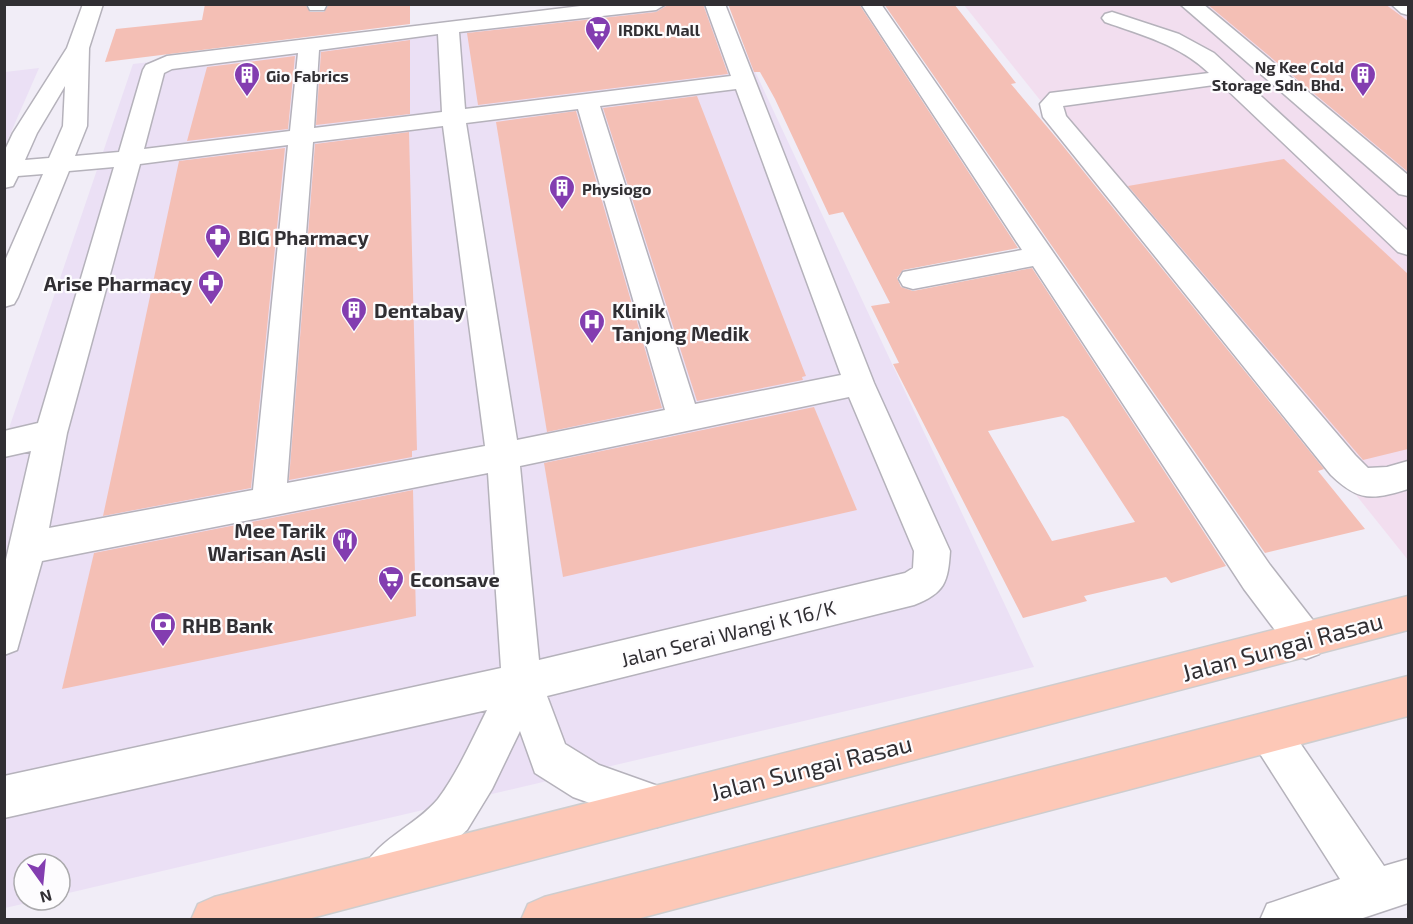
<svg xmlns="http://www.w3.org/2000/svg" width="1413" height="924" font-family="'Exo 2',sans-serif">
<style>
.commercial{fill:#ebe0f5}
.industrial{fill:#f2deef}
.building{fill:#f4bfb5;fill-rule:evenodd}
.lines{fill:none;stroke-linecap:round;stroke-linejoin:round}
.minor-casing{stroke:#b5b2bb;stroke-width:3}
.major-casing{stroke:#cecdce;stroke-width:3}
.minor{fill:#fff;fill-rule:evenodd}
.major{fill:#fdc8b7;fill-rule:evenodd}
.labels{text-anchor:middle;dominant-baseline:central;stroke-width:4.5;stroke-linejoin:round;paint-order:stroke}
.far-poi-label{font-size:16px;font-weight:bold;fill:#312f33;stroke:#fdfcfe;text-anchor:start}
.poi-label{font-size:20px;font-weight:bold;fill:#312f33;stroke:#fdfcfe;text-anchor:start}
.street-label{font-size:20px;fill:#312f33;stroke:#fdfcfe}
.near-street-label{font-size:24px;fill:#312f33;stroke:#fdfcfe}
</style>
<rect width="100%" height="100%" fill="#f1edf7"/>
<g class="commercial">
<path d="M637,5H724L1034,667L60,895V864H24V900H40L5,908V440L133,64Z"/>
<path d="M39,68L5,146V72Z"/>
</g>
<path class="industrial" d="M964,5H1408V560Z"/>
<g class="building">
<path d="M205,4H305L310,12H324L329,4H410V24L105,62L116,29L202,20Z"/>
<path d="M728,4H859L1018,248L903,270L897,278L901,287L913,291L1032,268L1226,566L1171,583L1166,577L1084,596L1087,601L1023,618L893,364L899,363L871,306L890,303L843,212L829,215L775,99L760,72H754ZM1063,416L1068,419L1135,522L1052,541L988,431Z"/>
<path d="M884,4H954L1016,83L1011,84L1059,141L1324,469L1318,471L1365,529L1265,553Z"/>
<path d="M1207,4H1385L1408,21V172Z"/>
<path d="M668,5L703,4L728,74L478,105L467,33L656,12Z"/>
<path d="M410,40V114L316,125L321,52Z"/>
<path d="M295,56L288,129L187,141L207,67Z"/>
<path d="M697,96L806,376L802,377L803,380L697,401L603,108Z"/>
<path d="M576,111L662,408L547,432L496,122Z"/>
<path d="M409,132L417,450L412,451V457L289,480L315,144Z"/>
<path d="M285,148L251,488L103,516L179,161Z"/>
<path d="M1284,159L1408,274V449L1363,460L1128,186Z"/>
<path d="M814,407L857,510L563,577L544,463Z"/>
<path d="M413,490L416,616L62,689L94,553Z"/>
</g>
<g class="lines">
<defs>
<g id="minor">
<path d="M83,4H103L89,48L87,126L75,156L119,152L143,70L146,65L167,56L597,4H666L656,10L459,32L465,109L731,76L705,4H725L874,383L950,551C948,582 945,593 914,605L547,696L565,744L599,765L672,791L678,806L672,821L657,827L573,797L535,773L520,731L492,789L467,830L398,891L382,897L366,891L360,875C374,840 415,827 438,799C458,772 472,740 487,710L4,818V776L501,668L488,473L42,561L17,650L4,655V568L31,451L4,457V431L38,423L114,167L69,171L18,297L14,304L4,307V263L43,174L18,176L13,186L4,188V152L13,133L67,48ZM438,34L442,112L314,128L319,50ZM298,53L290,131L144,149L164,73L172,69ZM65,86L63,126L49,158L25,160L37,133ZM736,89L841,375L695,404L600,106ZM578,109L665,410L517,440L466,123ZM443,126L485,446L287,483L313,142ZM288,145L253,490L49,528L67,433L140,164ZM849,397L914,551L913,568L905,573L539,660L520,466Z"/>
<path d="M307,4H327L324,10H310Z"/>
<path d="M861,4H881L1270,565L1319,628L1325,641L1319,654L1306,659L1293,654L1244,589L1033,266L913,289L903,286L899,279L903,272L1022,250Z"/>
<path d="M1180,4H1203L1408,175V196L1399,194Z"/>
<path d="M1391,4H1408V15L1401,13Z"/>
<path d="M1112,12L1179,34L1214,53L1408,231V255L1398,252L1221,84L1063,106L1066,116L1355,455L1368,468L1387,467L1408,461V489C1372,500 1359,502 1331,475L1043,117L1040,104L1050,93L1209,73C1180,45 1142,35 1105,22L1102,18L1105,14Z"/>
<path d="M1269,712L1283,718L1384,866L1408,859V903L1357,920H1260L1267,904L1340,879L1255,746L1249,732L1255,718Z"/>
</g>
<g id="major">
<path d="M1408,596V630L304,920H191L198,904L214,897Z"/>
<path d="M1408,676V716L633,920H521L528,904L544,897Z"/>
</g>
</defs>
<use href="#minor" class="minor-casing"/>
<use href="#major" class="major-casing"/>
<use href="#minor" class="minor"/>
<use href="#major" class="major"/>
</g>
<defs>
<symbol id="supermarket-pin" viewBox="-11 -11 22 30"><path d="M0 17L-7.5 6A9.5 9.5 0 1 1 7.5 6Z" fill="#833db0" stroke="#fdfcfe"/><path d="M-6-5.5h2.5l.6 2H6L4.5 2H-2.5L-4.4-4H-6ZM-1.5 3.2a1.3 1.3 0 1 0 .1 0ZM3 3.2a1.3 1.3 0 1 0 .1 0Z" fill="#fff"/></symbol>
<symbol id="building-pin" viewBox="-11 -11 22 30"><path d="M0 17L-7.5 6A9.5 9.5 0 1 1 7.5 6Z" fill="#833db0" stroke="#fdfcfe"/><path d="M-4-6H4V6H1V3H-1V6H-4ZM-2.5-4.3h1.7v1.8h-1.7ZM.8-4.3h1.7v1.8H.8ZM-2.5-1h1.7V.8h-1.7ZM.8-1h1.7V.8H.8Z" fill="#fff"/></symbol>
<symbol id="pharmacy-pin" viewBox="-11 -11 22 30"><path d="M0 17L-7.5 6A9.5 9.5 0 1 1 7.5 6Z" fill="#833db0" stroke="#fdfcfe"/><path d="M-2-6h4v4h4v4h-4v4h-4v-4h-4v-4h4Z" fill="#fff"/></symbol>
<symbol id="hospital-pin" viewBox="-11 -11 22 30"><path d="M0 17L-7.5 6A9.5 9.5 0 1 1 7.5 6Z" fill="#833db0" stroke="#fdfcfe"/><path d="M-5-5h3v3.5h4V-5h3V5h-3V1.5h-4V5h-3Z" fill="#fff"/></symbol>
<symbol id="restaurant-pin" viewBox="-11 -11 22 30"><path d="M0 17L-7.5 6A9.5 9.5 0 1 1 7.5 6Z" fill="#833db0" stroke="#fdfcfe"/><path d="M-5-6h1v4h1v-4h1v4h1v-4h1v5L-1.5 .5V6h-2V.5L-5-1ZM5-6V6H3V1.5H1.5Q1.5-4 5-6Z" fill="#fff"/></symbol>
<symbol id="bank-pin" viewBox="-11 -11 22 30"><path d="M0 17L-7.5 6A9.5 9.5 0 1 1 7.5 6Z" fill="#833db0" stroke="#fdfcfe"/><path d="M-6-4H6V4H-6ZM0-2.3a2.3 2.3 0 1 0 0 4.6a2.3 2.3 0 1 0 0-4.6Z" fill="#fff"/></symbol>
</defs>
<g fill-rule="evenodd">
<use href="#supermarket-pin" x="583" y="14" width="30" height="40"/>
<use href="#building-pin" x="232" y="60" width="30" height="40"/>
<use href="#building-pin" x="1348" y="60" width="30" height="40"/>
<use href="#building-pin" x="547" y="173" width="30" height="40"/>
<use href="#pharmacy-pin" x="203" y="222" width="30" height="40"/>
<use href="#pharmacy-pin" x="196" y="268" width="30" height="40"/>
<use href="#building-pin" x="339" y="295" width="30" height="40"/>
<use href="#hospital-pin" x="577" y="307" width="30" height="40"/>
<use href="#restaurant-pin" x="330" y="526" width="30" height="40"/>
<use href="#supermarket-pin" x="376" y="564" width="30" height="40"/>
<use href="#bank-pin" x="148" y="610" width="30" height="40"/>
</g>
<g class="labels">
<g class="far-poi-label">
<text x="618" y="29">IRDKL Mall</text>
<text x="1344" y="66" text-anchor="end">Ng Kee Cold<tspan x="1344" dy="18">Storage Sdn. Bhd.</tspan></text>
<text x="266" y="75">Gio Fabrics</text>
<text x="582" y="188">Physiogo</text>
</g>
<g class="poi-label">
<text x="238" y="237">BIG Pharmacy</text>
<text x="192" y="283" text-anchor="end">Arise Pharmacy</text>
<text x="374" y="310">Dentabay</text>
<text x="612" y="310">Klinik<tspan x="612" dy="23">Tanjong Medik</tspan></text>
<text x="326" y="530" text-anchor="end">Mee Tarik<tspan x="326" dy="23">Warisan Asli</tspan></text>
<text x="410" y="579">Econsave</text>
<text x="182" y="625">RHB Bank</text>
</g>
<g class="street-label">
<text transform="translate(728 633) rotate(-14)">Jalan Serai Wangi K 16/K</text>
</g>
<g class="near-street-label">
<text transform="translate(1282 646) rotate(-15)">Jalan Sungai Rasau</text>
<text transform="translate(811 767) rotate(-14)">Jalan Sungai Rasau</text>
</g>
</g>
<rect width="1413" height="924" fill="none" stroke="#312f33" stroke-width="12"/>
<g transform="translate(42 882) rotate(165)"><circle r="28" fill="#fdfcfe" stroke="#abaaad" stroke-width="1.5"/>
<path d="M0-4.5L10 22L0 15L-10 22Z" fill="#833db0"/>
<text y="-9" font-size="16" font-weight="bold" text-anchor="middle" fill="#312f33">N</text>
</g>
</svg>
